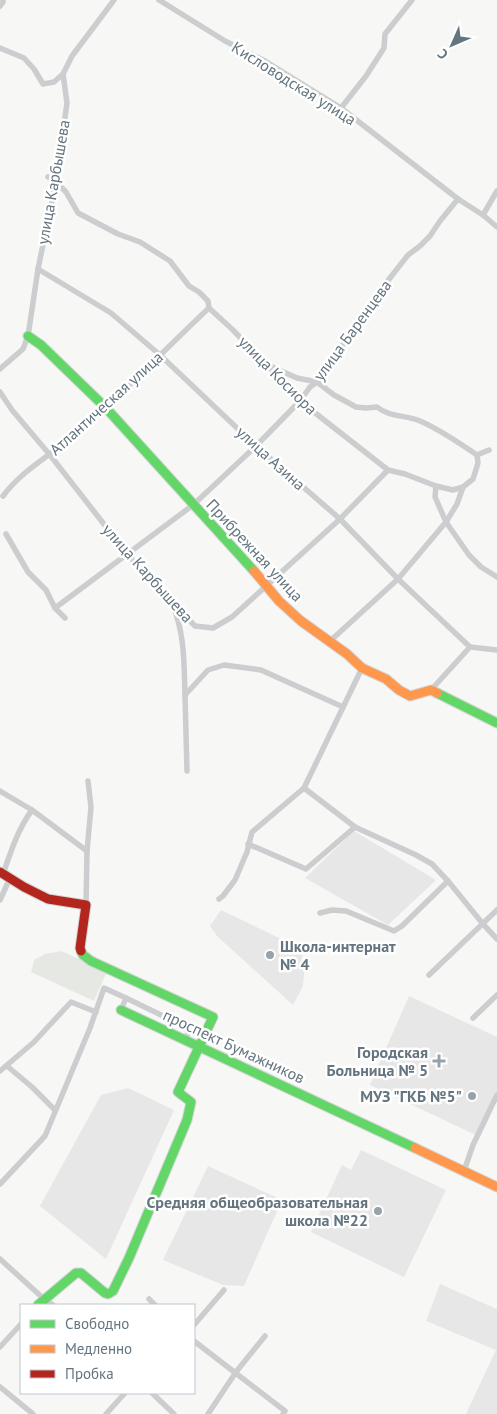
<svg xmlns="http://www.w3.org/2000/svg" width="497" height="1414" font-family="'PT Sans',sans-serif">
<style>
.built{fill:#e6e7e6}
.green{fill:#e6e9e3}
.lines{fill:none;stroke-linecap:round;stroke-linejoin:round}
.fast-casing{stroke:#d4d5d6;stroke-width:11}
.slow-casing{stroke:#d4d5d6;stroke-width:11}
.jam-casing{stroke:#d4d5d6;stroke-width:11}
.street{stroke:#cccdce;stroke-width:5.5}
.fast{stroke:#63d668;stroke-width:9}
.slow{stroke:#ff974d;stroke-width:9}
.jam{stroke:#b3261e;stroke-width:9}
.poi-dot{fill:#97a2a9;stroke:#fff;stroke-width:2}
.labels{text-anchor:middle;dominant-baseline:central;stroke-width:5;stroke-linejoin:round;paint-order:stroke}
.street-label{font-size:16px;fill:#64757f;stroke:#fff}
.poi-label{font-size:16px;font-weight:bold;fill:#64757f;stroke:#fff;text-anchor:end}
</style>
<rect width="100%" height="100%" fill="#f7f7f6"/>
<g class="built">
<path d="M354,831L436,880L388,925L305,878Z"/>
<path d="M221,910L304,950L301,961L305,965L303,986L293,1005L217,936L210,926Z"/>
<path d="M409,996L497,1037V1099L480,1137L370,1085Z"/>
<path d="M128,1088L174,1110L106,1259L40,1206L101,1095Z"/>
<path d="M361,1150L446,1190L404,1277L311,1232L342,1165L351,1170Z"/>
<path d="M208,1166L282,1200L244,1286L223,1285L163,1260Z"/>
<path d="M440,1284L497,1309V1414H466L496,1350L426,1321Z"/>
</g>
<path class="green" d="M61,951L107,971L94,1001L31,972L34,960L45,954Z"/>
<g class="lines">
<defs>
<g id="fast">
<path d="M28,336L41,345L106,408L254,571"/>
<path d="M437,693L497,723"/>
<path d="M121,1010L415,1148"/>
<path d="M38,1305L76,1273H81L105,1293L108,1294L113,1291L129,1258L187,1120L191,1102L178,1092L213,1017L91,961L83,955L81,951"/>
</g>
<g id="slow">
<path d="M254,571L279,601L301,621L347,654L362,668L386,679L399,690L410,696L431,690L437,693"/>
<path d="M415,1148L497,1187"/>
</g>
<path id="jam" d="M0,872L24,887L48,899L86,905L80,948L81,951"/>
</defs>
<use href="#fast" class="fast-casing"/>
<use href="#slow" class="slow-casing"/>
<use href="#jam" class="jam-casing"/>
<g class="street">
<path d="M159,0L225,41L265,61L341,108L458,199L483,215L497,227"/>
<path d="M0,6L3,2V0"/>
<path d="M0,48L24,58L34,69L43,84L54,82L63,74"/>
<path d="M341,108L366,76L384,48L385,34L412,0"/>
<path d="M48,177L56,182L66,192L78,213L118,234L140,242L170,261L189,286L199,292L208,301L209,308L233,330L305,405L388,470L405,474L436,486L435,497L446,522L469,555L481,567L497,577"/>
<path d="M483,215L497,191"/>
<path d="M38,269L111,313L160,355L256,446L340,519L398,579L470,647L497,650"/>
<path d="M270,366L297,378L317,382L334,395L356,407L366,408L377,407C389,417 406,415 420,421C441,430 459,443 477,455L489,450"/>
<path d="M0,369L23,349L28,336L38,269L56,182L67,103L63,74L72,56L114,0"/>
<path d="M0,392L12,410L50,455L128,555L154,584L195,626L213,628L232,617L340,519L388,470"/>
<path d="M436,486L453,490L463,487"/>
<path d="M3,496C23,469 53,454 78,432C124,393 165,349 209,308"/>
<path d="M6,534L28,572L46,590L55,608L65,618"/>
<path d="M172,604C185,632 184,665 185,695"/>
<path d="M55,608L193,505L256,446L300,401L310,387L317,382L379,292L408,255L420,246L430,236L440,221L458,199"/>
<path d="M329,642L398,579L446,522L457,504L463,487L473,479L478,463L477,455"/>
<path d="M431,690L470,647"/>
<path d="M187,771L185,695L208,670L224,665L261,670L343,707"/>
<path d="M304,788L355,827L416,855L432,864L448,881L483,924L497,939"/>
<path d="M0,791L32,810L87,851"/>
<path d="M248,844L306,869L355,827"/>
<path d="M3,874C11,851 18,829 32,810"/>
<path d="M219,899L223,896L235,880L247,852L252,832L304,788L362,668"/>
<path d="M0,900L10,878"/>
<path d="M86,905L87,851L91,807L88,781"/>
<path d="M320,913L332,910L346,911L394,931L402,926L448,881"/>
<path d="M429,975L497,910"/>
<path d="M126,998L190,1029L185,1040"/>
<path d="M473,1018L497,995"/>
<path d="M7,1066L32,1087L55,1110"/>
<path d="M0,1071L34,1042L71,1002L96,1012"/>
<path d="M464,1171L473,1145L497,1095"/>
<path d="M0,1184L45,1136L90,1028L104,988L126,998L121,1010"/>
<path d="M0,1259L44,1299L53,1305"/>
<path d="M149,1299L155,1305"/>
<path d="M194,1325L224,1290"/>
<path d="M194,1341L285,1411L283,1414"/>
<path d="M0,1347L21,1324"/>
<path d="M0,1387L33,1414"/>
<path d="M152,1393L174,1414"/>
<path d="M106,1414L125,1393"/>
<path d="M208,1414L236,1372L265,1336"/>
</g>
<use href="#fast" class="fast"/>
<use href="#slow" class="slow"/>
<use href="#jam" class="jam"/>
</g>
<g class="poi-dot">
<circle cx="270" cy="955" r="5"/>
<path d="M436.5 1053.5h5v5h5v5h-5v5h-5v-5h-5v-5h5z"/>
<circle cx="472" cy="1096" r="5"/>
<circle cx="378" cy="1211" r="5"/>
</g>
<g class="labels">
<g class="street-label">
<text transform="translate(294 83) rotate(32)">Кисловодская улица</text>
<text transform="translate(53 182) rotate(-80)">улица Карбышева</text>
<text transform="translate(352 330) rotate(-54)">улица Баренцева</text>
<text transform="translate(278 375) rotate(45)">улица Косиора</text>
<text transform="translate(106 403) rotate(-42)">Атлантическая улица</text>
<text transform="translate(271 458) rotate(42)">улица Азина</text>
<text transform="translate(255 550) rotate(47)">Прибрежная улица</text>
<text transform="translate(148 573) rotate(48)">улица Карбышева</text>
<text transform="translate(234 1046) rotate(25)">проспект Бумажников</text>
</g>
<g class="poi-label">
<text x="280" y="946" text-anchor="start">Школа-интернат<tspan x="280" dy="18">№ 4</tspan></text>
<text x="428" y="1052">Городская<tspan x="428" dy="18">Больница № 5</tspan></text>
<text x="462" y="1096">МУЗ "ГКБ №5"</text>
<text x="368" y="1202">Средняя общеобразовательная<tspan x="368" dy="18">школа №22</tspan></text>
</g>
</g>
<rect x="20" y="1304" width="175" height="90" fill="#ffffff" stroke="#c1c8cc"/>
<rect x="30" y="1320" width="25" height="8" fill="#63d668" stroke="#c1c8cc"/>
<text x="65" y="1329" font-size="15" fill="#64757f">Свободно</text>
<rect x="30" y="1345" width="25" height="8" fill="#ff974d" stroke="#c1c8cc"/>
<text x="65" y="1354" font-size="15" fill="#64757f">Медленно</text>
<rect x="30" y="1370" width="25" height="8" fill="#b3261e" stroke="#c1c8cc"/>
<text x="65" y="1379" font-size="15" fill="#64757f">Пробка</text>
<g transform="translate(452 45) rotate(225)" stroke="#ffffff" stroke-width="4" paint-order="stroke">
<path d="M0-4L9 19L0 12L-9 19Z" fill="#64757f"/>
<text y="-8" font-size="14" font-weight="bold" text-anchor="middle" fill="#64757f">С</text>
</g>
</svg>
